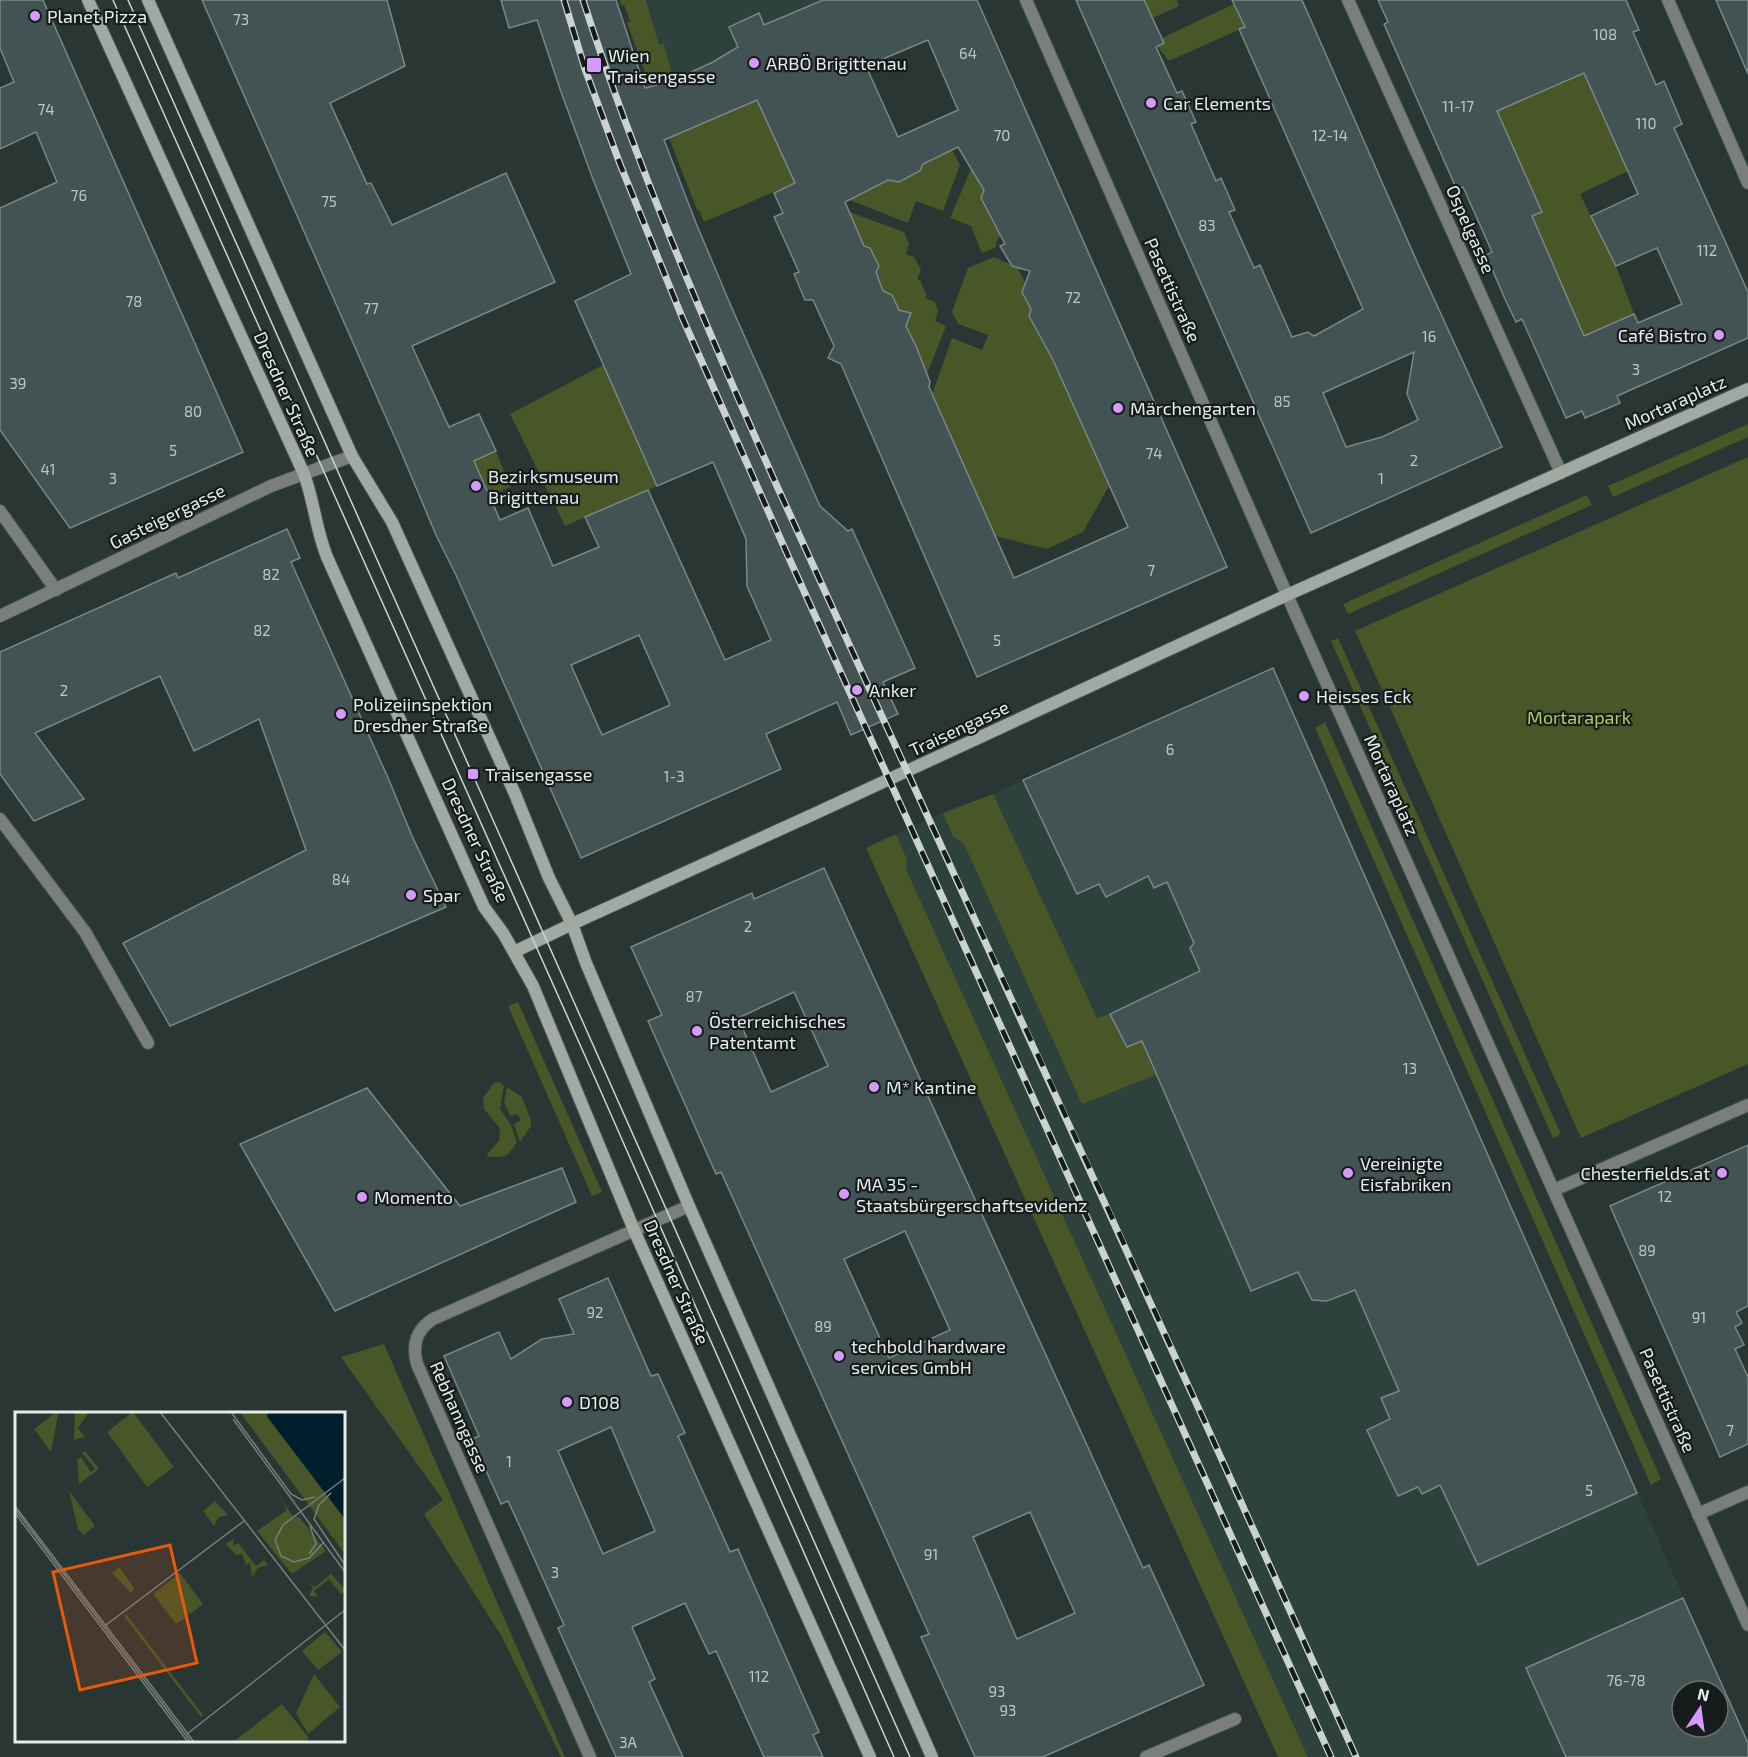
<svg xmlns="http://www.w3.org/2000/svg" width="1748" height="1757" font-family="'Exo 2',sans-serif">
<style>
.built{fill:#2d423c;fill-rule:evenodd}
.green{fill:#495627}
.building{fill:#435253;stroke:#788889;stroke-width:1.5;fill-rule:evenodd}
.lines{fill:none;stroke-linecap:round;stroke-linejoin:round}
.street-casing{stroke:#475351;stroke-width:14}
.secondary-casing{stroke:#475351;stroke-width:14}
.street{stroke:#7a7f7b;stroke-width:12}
.secondary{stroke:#a2a9a3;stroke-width:12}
.tram{stroke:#cad3d1;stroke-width:1.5}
.rail-casing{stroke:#cad3d1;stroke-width:7}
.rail{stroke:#161c1b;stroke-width:4.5;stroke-dasharray:14;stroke-linecap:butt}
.poi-dot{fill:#d69bfa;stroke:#161c1b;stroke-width:2}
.labels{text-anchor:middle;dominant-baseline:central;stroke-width:4.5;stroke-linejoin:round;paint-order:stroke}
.number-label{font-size:15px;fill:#bdc7c6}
.poi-label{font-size:18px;fill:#e6eeec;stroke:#161c1b;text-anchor:start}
.street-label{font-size:18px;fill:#e6eeec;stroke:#161c1b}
.park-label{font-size:18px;fill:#afce62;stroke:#161c1b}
.inset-road{fill:none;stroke:#75807d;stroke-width:1.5}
.view{fill:#e8590c;fill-opacity:0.15;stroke:#e8590c;stroke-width:3}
.inset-edge{fill:none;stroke:#e6eeec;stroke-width:3}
</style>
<rect width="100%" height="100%" fill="#293633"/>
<g class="built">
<path d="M646,0H978L690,129L671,81L674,79L664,45H659Z"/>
<path d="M1273,668L1748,1743V1757H1308L906,869L907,859L896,834L943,813L993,794ZM1682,1691H1718V1727H1682Z"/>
</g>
<g class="green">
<path d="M620,0H646L659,45L664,44L674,80L671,81L757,100L795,183L704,222L699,210H697L666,130L627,23L630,21L624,5L621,6Z"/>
<path d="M1136,0H1177L1179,6L1153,18L1145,1L1138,4Z"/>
<path d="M1234,4L1252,24L1169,61L1157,46L1164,43L1162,38Z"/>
<path d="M1581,66L1628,171L1580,194L1616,266L1634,314L1584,336L1532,216L1542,211L1494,104Z"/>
<path d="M952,150L960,165L943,211L916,201L908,223L850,200L888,180L899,182L920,172L923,164Z"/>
<path d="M971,169L984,190L1006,234L998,238L995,248L982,253L971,226L950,218Z"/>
<path d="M844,210L904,232L909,244L906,254L914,257L921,270L917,279L920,280L927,296L925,298L935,302L938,311L935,321L946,326L927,374L911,352L917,348L906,326L909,320L905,312L899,310L892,295L883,291L876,272L879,266L870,248L864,246L854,223L849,221Z"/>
<path d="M994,257L1018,268L1025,283L1022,292L1031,309L1029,316L1053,360L1109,486L1083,532L1047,549L995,536L932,395L952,338L982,350L988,335L958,324L952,312L968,268Z"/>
<path d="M603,365L657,486L565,526L510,414Z"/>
<path d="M1748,424V437L1613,497L1608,486Z"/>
<path d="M496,451L510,487L489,497L474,461Z"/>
<path d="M1748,457V1064L1581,1138L1389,705L1355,631Z"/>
<path d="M1587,495L1592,505L1348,614L1343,604Z"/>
<path d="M1338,638L1561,1134L1553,1138L1331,641Z"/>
<path d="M1325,722L1661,1479L1651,1485L1315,728Z"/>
<path d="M993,794L1097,1018L1110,1014L1127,1047L1142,1041L1156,1075L1082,1104L964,844L953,836L943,813Z"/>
<path d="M896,834L907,859L906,869L1308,1757H1278L866,848Z"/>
<path d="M518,1002L602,1192L592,1196L508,1006Z"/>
<path d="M499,1082L504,1086L500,1109L511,1125L517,1142C507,1158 506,1157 488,1157L487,1154L499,1141L500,1132L499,1127L484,1109L483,1098L494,1083Z"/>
<path d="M507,1087L522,1097L531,1120V1126L520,1142L514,1124L521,1120L517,1114L510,1116L504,1102Z"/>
<path d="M384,1344L565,1757H561L502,1637L424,1514L443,1500L341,1357Z"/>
</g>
<g class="building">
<path d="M0,0H43L243,452L70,528L0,430V208L57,182L36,132L0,149V88L14,82L0,48Z"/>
<path d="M202,0H387L405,66L330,103L367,184L371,183L392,225L506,173L555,282L412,346L449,427L479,414L496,451L474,461L500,520L528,508L553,566L599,547L585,517L648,490L725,660L771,640L747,586L746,539L713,462L657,486L575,301L631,274L594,182L560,89L537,20L509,28L501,0H616L645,88L674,80L713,62L738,47L729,27L759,13L764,25L823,0H977L1227,567L977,677L841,364L828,358L834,346L813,300H805L794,274L799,272L774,217L783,213L774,193L795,183L757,100L664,140L696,223L731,306L820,506L848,531L852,529L915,668L883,682L898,714L851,735L837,702L766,734L781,769L581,858L456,575L436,535L399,447ZM928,40L958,110L898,137L866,66ZM958,147L984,190L981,198L1005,244L1000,246L1012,266L1030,271L1022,292L1031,309L1029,316L1053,360L1128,527L1014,578L929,387L930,382L916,346L906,326L911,313L899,310L892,295L883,291L876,272L879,266L870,248L864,246L845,202L888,180L899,182L920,171L923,164ZM639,635L670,705L602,735L571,665Z"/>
<path d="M1076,0H1144L1164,43L1156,47L1177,93L1182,91L1196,122L1191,124L1216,181L1221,178L1235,210L1229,212L1254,268L1260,265L1292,337L1308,332L1314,336L1363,309L1239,29L1245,27L1232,0H1302L1418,264L1502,447L1311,533ZM1414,352L1407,394L1418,420L1382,437L1346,447L1323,393Z"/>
<path d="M1378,0H1626L1639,30L1633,32L1656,85L1664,81L1682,124L1674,128L1748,292V338L1617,396L1620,403L1585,418L1582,411L1566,418L1522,319L1516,322L1505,299L1486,255L1492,252L1463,187L1457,190L1384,24L1388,22ZM1584,73L1638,194L1591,216L1616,266L1657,248L1682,304L1638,323L1634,314L1584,336L1532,216L1542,212L1497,111Z"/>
<path d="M1716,0H1748V74Z"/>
<path d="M287,529L300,558L291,562L389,780L412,836L446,907L170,1026L123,943L306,850L259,719L194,751L160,676L35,733L84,799L34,821L0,774V652L176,573L178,578Z"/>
<path d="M1273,668L1637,1493L1478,1565L1440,1485L1422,1494L1418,1487L1398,1496L1367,1430L1390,1419L1381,1398L1399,1391L1355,1290L1327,1301L1312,1300L1298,1272L1251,1291L1142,1041L1127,1047L1110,1014L1200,971L1190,948L1194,943L1167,882L1154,888L1148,876L1106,897L1099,884L1077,894L1023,780Z"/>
<path d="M824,868L1143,1568L1149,1565L1204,1685L1043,1757H975L921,1637L929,1634L721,1172L716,1174L648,1021L662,1015L631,947L752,893L754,899ZM794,992L828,1066L771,1092L738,1018ZM905,1231L950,1330L889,1358L844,1259ZM1030,1512L1075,1613L1017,1639L973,1537Z"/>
<path d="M367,1088L460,1206L562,1168L576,1202L335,1311L240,1144Z"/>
<path d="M1748,1145V1306L1736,1312L1742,1323L1735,1327L1744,1345L1735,1349L1748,1377V1444L1720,1457L1610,1206Z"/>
<path d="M608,1278L651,1376L658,1374L685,1433L678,1436L730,1552L738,1549L819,1732L813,1735L823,1757H764L716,1651L709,1654L685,1603L632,1627L655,1679L649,1682L683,1757H616L558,1628L564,1625L520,1527L508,1501L501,1504L472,1439L479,1436L444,1356L499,1332L511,1359L542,1339L574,1334L559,1299ZM611,1427L655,1531L603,1554L558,1451Z"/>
<path d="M1683,1598L1748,1743V1757H1566L1526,1668ZM1682,1691H1718V1727H1682Z"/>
</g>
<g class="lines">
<defs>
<g id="street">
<path d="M1026,0L1287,595L1748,1625"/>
<path d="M1348,0L1561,473"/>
<path d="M1668,0L1748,183"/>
<path d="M0,511L56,590"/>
<path d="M0,616L271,486L352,456"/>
<path d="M0,819L85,932L148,1043"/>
<path d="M1554,1190L1748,1105"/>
<path d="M1698,1514L1748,1492"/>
<path d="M590,1757L417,1364C412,1345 416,1330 433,1319L689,1206"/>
<path d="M1146,1757L1235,1719"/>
</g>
<g id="secondary">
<path d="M88,0L304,474C314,501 316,530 327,557L484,907L503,933L533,986L634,1230L870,1757"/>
<path d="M148,0L352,456L392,522L515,794L549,878L572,924L586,963L689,1206L932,1757"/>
<path d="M514,952L572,924L814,814L1287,595L1748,389"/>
</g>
</defs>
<use href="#street" class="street-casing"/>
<use href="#secondary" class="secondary-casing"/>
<use href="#street" class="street"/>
<use href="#secondary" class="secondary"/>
<g class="tram">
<path d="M113,0L594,1076L894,1757"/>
<path d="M128,0L910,1757"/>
</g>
<defs>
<g id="rail">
<path d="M564,0L585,69L620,164L682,317L789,558L1331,1757"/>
<path d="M583,0C637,167 705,324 776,484C828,598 880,712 932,826C1076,1136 1216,1446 1356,1757"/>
</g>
</defs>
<use href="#rail" class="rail-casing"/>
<use href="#rail" class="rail"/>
</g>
<g class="poi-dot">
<circle cx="35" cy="16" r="6"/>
<circle cx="754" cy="63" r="6"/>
<rect x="586" y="57" width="16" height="16" rx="3"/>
<circle cx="1151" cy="103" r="6"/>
<circle cx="1719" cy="335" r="6"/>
<circle cx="1118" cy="408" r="6"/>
<circle cx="476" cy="486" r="6"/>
<circle cx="857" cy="690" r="6"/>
<circle cx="1304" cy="696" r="6"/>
<circle cx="341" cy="714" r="6"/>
<rect x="467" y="768" width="12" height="12" rx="3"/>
<circle cx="411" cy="895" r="6"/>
<circle cx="697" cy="1031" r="6"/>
<circle cx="874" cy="1087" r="6"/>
<circle cx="1348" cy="1173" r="6"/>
<circle cx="1722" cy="1173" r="6"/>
<circle cx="844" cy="1194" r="6"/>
<circle cx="362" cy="1197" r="6"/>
<circle cx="839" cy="1356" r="6"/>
<circle cx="567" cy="1402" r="6"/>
</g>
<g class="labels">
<g class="number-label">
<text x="241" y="19">73</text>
<text x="1605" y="34">108</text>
<text x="968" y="53">64</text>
<text x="1458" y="106">11-17</text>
<text x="46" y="109">74</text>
<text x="1646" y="123">110</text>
<text x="1002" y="135">70</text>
<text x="1330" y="135">12-14</text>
<text x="79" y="195">76</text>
<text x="329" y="201">75</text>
<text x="1207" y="225">83</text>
<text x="1707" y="250">112</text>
<text x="1073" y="297">72</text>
<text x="134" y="301">78</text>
<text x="371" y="308">77</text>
<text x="1429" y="336">16</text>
<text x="1636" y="369">3</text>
<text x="18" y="383">39</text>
<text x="1282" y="401">85</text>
<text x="193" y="411">80</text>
<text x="173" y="450">5</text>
<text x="1154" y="453">74</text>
<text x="1414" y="460">2</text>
<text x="48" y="469">41</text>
<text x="113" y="478">3</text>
<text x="1381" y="478">1</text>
<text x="1151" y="570">7</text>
<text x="271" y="574">82</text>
<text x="262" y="630">82</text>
<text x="997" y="640">5</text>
<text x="64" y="690">2</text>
<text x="1170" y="749">6</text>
<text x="674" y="776">1-3</text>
<text x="341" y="879">84</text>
<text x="748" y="926">2</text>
<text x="694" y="996">87</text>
<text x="1410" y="1068">13</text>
<text x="1665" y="1196">12</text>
<text x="1647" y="1250">89</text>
<text x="595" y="1312">92</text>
<text x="1699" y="1317">91</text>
<text x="823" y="1326">89</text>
<text x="1730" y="1430">7</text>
<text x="509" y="1461">1</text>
<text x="1589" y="1490">5</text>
<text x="931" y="1554">91</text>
<text x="555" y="1572">3</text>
<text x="759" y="1676">112</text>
<text x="1626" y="1680">76-78</text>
<text x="997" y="1691">93</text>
<text x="1008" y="1710">93</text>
<text x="628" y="1742">3A</text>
</g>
<g class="poi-label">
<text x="47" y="16">Planet Pizza</text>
<text x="608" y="55">Wien<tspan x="608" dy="21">Traisengasse</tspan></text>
<text x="766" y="63">ARBÖ Brigittenau</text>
<text x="1163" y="103">Car Elements</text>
<text x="1707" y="335" text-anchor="end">Café Bistro</text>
<text x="1130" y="408">Märchengarten</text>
<text x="488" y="476">Bezirksmuseum<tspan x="488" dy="21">Brigittenau</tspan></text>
<text x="869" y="690">Anker</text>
<text x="1316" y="696">Heisses Eck</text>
<text x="353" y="704">Polizeiinspektion<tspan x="353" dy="21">Dresdner Straße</tspan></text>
<text x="485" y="774">Traisengasse</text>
<text x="423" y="895">Spar</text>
<text x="709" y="1021">Österreichisches<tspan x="709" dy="21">Patentamt</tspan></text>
<text x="886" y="1087">M* Kantine</text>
<text x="1360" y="1163">Vereinigte<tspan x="1360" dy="21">Eisfabriken</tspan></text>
<text x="1710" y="1173" text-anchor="end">Chesterfields.at</text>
<text x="856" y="1184">MA 35 -<tspan x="856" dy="21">Staatsbürgerschaftsevidenz</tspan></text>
<text x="374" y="1197">Momento</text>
<text x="851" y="1346">techbold hardware<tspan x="851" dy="21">services GmbH</tspan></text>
<text x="579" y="1402">D108</text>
</g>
<g class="street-label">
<text transform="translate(1471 229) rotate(66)">Ospelgasse</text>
<text transform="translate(1173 290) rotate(66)">Pasettistraße</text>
<text transform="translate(287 394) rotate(66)">Dresdner Straße</text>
<text transform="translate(1675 402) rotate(-24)">Mortaraplatz</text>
<text transform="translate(167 516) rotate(-26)">Gasteigergasse</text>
<text transform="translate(959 728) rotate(-25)">Traisengasse</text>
<text transform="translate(1392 785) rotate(66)">Mortaraplatz</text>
<text transform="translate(476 840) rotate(65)">Dresdner Straße</text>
<text transform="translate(677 1282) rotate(66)">Dresdner Straße</text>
<text transform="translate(1668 1400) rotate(66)">Pasettistraße</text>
<text transform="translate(460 1417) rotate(66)">Rebhanngasse</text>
</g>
<g class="park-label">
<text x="1579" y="717">Mortarapark</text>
</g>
</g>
<g transform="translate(15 1412)">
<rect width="330" height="330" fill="#293633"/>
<path d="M41,0L43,3L36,40L19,17ZM60,0H74L63,16L70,25L59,28ZM118,0L159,55L132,75L92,20ZM225,0H253L252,5L330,107V142ZM70,39L84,57L64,72L62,48L66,45L76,60L80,57L67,41ZM54,79L80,114L69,123L63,117ZM264,83L277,103L285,106L311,139L277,162L242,119L272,98ZM200,89L213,103L204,105L199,114L188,99ZM219,126L218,134L223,131L241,154L249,148L253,153L243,156L237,165L235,151L231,153L227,142L221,143L211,132ZM104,155L119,176L116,181L97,161ZM165,161L188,192L175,202L172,199L174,203L161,212L138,182ZM316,162L330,177V179L326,182L314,167L299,179L303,185L294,184L298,176L294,171L300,175ZM111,202L188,303L186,305L109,204ZM310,220L327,240L303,258L287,239ZM299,262L325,295L293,322L281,301ZM267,292L294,326L290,330H218Z" fill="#495627"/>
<path d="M253,0H330V107L252,4Z" fill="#001e2b"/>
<path class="inset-road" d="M145,0L330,238M216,0L276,82L287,88L300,85M218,7L330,160M316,81L304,93L299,107L330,153M0,94L179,330M0,97L176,330M0,101L173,330M308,131L294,146L279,150L266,144L260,128L268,113L330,66M294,142L301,132L295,114M91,213L229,109M172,322L330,198"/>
<path class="view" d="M155,133L182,251L65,278L38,160Z"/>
<rect width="330" height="330" class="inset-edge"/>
</g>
<g transform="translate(1700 1709) rotate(13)"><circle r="28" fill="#161c1b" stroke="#69706f" stroke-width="1.5"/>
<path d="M0-4.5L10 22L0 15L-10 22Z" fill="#d69bfa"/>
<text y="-9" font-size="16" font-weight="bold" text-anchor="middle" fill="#e6eeec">N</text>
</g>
</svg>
